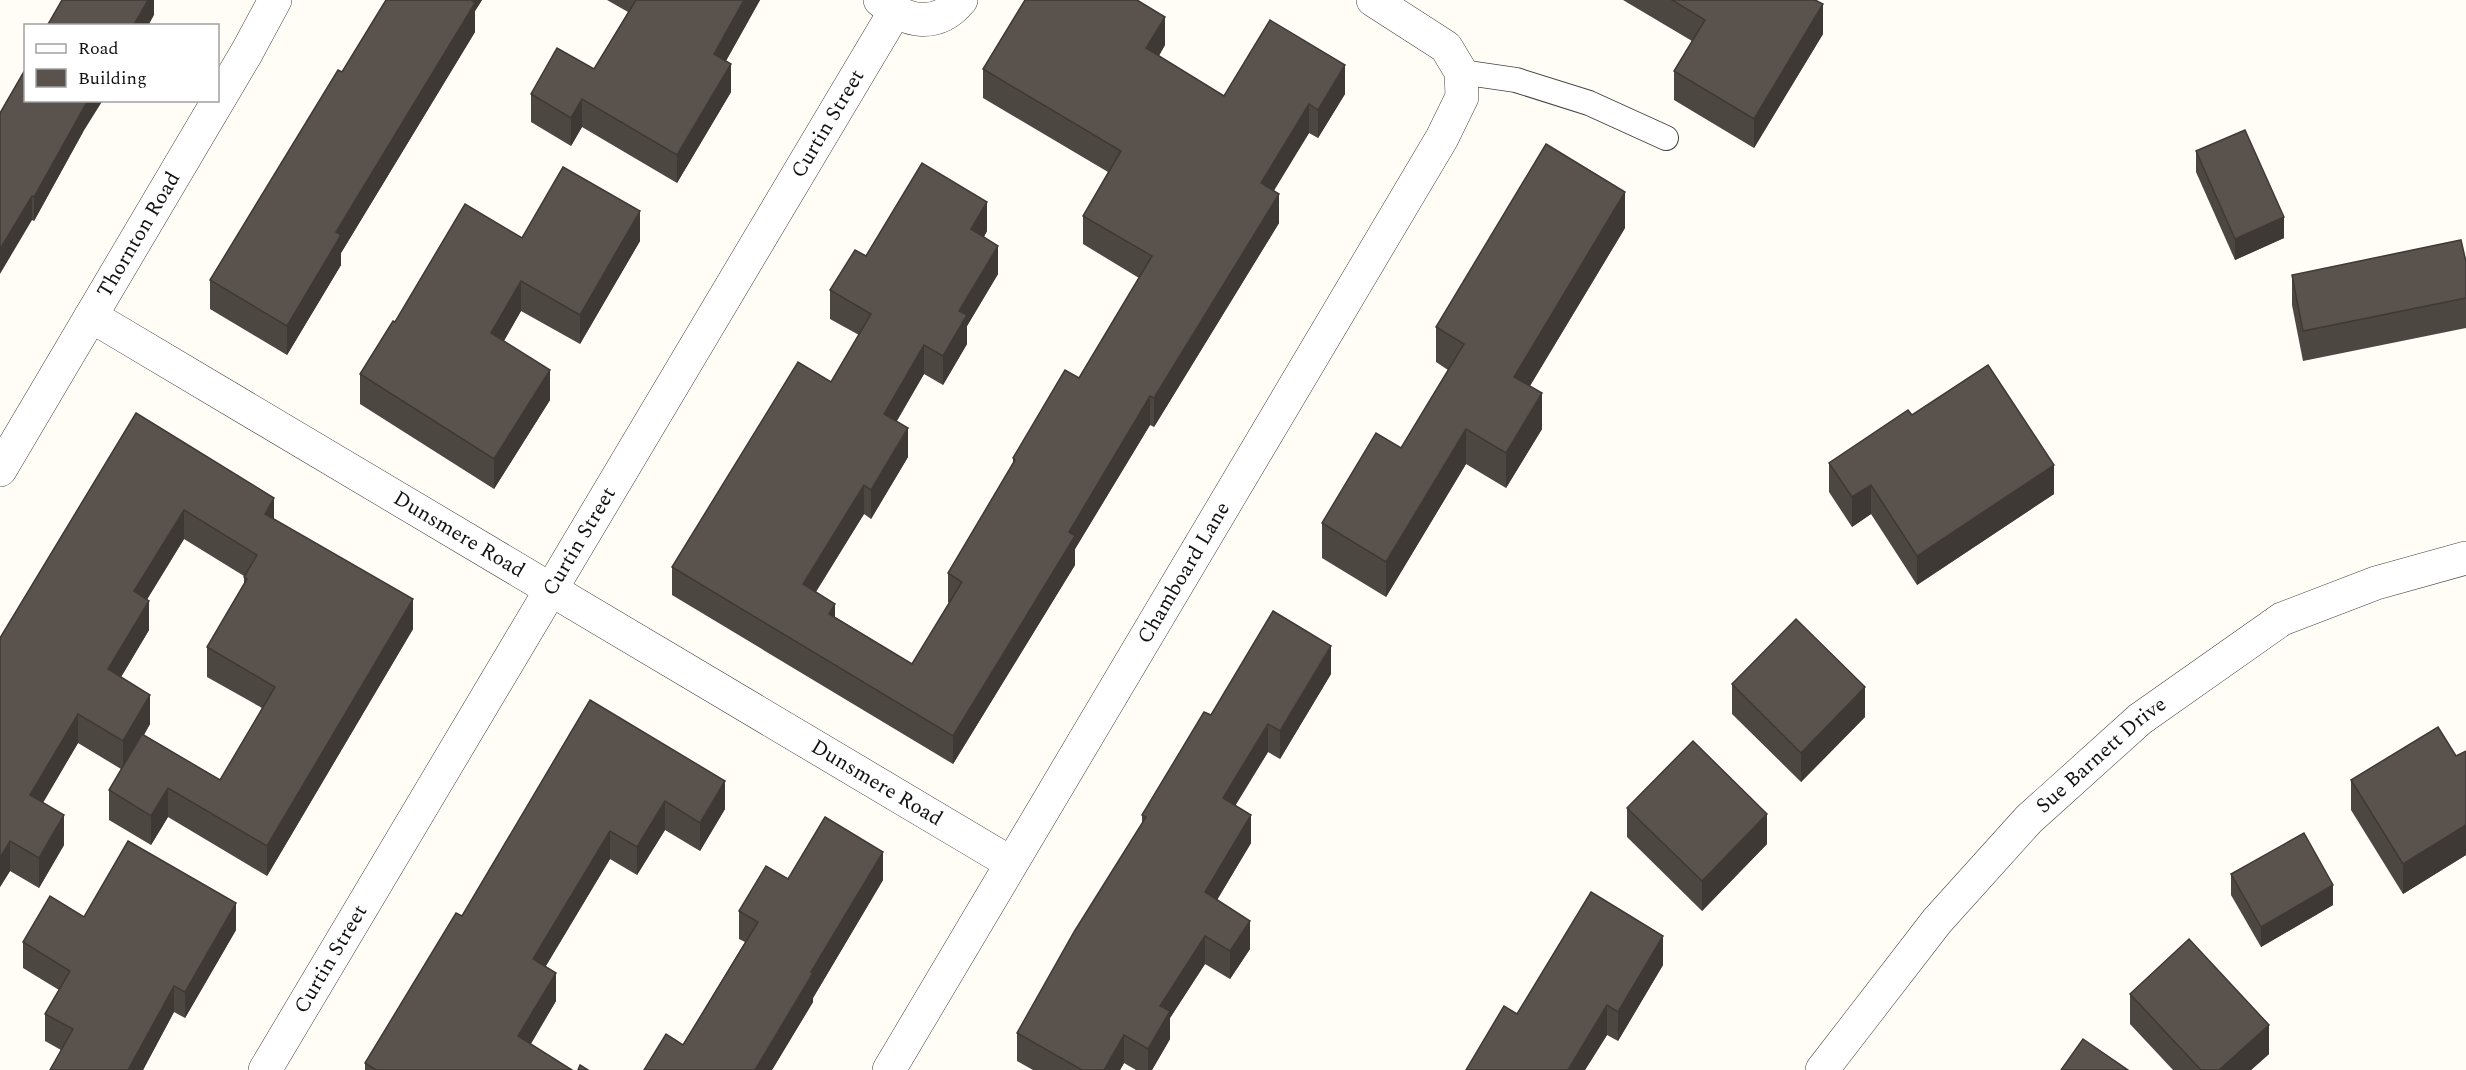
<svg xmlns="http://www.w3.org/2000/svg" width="2466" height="1070" font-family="Spectral,serif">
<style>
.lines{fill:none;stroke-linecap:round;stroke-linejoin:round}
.service-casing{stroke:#444;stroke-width:26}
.minor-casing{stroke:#444;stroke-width:34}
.service{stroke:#fff;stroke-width:24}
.minor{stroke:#fff;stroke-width:33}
.wall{fill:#4d4742;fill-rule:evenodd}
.shaded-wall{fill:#3f3936}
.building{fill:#5a524d;stroke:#3f3936;stroke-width:1.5}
.labels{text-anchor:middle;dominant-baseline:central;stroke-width:6;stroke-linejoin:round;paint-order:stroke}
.street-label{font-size:21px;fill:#111;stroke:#fff}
</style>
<rect width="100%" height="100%" fill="#fffdf5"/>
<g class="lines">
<defs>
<path id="service" d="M1461,72L1516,80L1589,103L1666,138"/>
<g id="minor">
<path d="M880,0C906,23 937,29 961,0"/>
<path id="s1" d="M91,316L1011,863"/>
<path id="s2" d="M0,470L247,52L275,0"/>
<path id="s3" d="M265,1070L894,13"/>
<path id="s4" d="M889,1070L1442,138L1462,97L1461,72L1446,47L1373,0"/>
<path id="s5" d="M1822,1070L1937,921L2029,819L2140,719L2282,619L2376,583L2466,558"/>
</g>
</defs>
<use href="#service" class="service-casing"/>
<use href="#minor" class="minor-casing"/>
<use href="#service" class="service"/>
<use href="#minor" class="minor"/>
</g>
<g class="wall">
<path d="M386,0H482L475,11V32L341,253V265L287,355L210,309V280L342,72Z"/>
<path d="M607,0H760L726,61L731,92L677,183L582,127L571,146L531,122V94L594,69L628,12Z"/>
<path d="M1623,0H1815L1823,34L1754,148L1674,100V71L1692,41Z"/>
<path d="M1165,45L1159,56L1224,96L1345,94L1318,138L1309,133L1273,191L1279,223L1154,427L1150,425L1075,549V565L953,764L672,595V567L831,382L859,335L830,319V290L866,256L987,231L984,237L998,274L967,326V344L943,385L924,374L897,421L908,457L871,519L864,514L816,592L835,617L912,664L949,603L948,602V573L1013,465V458L1079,378L1139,278L1083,244V216L1108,172L983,98V69Z"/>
<path d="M0,113L83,132L34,221L32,220Z"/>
<path d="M2196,151L2284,238L2235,260L2196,172Z"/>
<path d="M1625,228L1530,386L1542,429L1506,488L1466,464L1386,597L1322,558V523L1401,448L1448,370L1436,362V327Z"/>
<path d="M522,238L640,241L580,344L521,311L504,341L550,400L494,489L360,404V374Z"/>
<path d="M2466,262V328L2303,361L2292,305V275Z"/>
<path d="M136,413L274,519L413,629L267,876L168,817L151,845L109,820V790L121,769L78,743L43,803L64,845L39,888L10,871L0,887V638ZM184,539L244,576V585L207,647V677L262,708L220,780L144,735L150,724L121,677L149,630L147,599Z"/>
<path d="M1912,415L2054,494L1917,585L1871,514L1852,527L1829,492V463Z"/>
<path d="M1331,674L1280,759L1268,752L1235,805L1251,843L1217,900L1250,949L1230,979L1205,964L1170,1018V1039L1152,1070H1136L1124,1063L1120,1070H1033L1017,1061V1033L1142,824V815L1211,715Z"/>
<path d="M1732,684L1865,717L1801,782L1732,714Z"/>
<path d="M590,700L725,809L700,851L665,830L637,875L610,859L546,966L556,1001L531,1044L572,1070H365V1063L462,916Z"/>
<path d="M2466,751V855L2403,894L2351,810V780L2456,756Z"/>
<path d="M1627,808L1767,844L1702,911L1627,837Z"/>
<path d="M2231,874L2333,905L2261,947L2231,895Z"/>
<path d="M788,879L883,880L813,998V1002L772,1070H644L683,1045L745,942L739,939V911Z"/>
<path d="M84,917L236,930L185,1018L174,1012L143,1070H50L61,1050L45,1041V1014L59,990L23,968V942Z"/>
<path d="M1663,965L1618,1041L1607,1035L1585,1070L1517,1014Z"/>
<path d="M2130,994L2269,1054L2251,1070H2173L2130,1024Z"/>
</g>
<g class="shaded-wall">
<path d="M148,0H154V15L148,26H133Z"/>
<path d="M466,0H482L475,11V32L341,253V265L287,355V326L336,232Z"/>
<path d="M744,0H760L714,82V54Z"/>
<path d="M1823,4V34L1754,148V119Z"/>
<path d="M1165,17V45L1146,76V48Z"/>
<path d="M731,64V92L677,183V155Z"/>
<path d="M1345,65V94L1318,138V110Z"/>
<path d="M582,99V127L571,146V118Z"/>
<path d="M88,100H103L83,132L34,221V197Z"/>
<path d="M1309,104V133L1261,212V183Z"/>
<path d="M1625,192V228L1514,412V377Z"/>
<path d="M1279,194V223L1154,427V398Z"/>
<path d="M32,196V220L0,274V249Z"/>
<path d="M987,202V231L971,258V229Z"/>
<path d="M640,211V241L580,344V315Z"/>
<path d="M2284,217V238L2235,260V239Z"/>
<path d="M998,246V274L967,326V344L943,385V356L959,311Z"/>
<path d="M521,281V311L491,363V333Z"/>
<path d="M924,345V374L884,442V414Z"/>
<path d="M550,370V400L494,489V459Z"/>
<path d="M1542,393V429L1506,488V453Z"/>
<path d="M1150,396V425L1075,549V565L953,764V736L1069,532Z"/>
<path d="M908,428V457L871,519V490Z"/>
<path d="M1466,429V464L1386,597V562Z"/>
<path d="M2054,465V494L1917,585V556Z"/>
<path d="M864,485V514L803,612V584Z"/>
<path d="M1871,485V514L1852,527V497Z"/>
<path d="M274,498V527L265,514Z"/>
<path d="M184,510V539L134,621V591Z"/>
<path d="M413,599V629L267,876V846Z"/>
<path d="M149,601V630L108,699V669Z"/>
<path d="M835,604V632L829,614Z"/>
<path d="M1331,646V674L1280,759V731Z"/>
<path d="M1865,687V717L1801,782V753Z"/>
<path d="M150,695V724L123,770V741Z"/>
<path d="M78,714V743L30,824V795Z"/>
<path d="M1268,724V752L1223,826V798Z"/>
<path d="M725,781V809L700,851V823Z"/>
<path d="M168,788V817L151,845V816Z"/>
<path d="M665,801V830L637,875V847Z"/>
<path d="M1767,814V844L1702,911V881Z"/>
<path d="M64,815V845L39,888V858Z"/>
<path d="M1251,815V843L1205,920V892Z"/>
<path d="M2466,825V855L2403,894V864Z"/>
<path d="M610,831V859L533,987V959Z"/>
<path d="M10,841V871L0,887V858Z"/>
<path d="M883,852V880L813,998V1002L772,1070H755L811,972Z"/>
<path d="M2333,885V905L2261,947V927Z"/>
<path d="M236,903V930L185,1018V992Z"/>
<path d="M1250,921V949L1230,979V951Z"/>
<path d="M1205,936V964L1170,1018V1039L1152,1070H1148V1049L1160,1006Z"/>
<path d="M1663,936V965L1618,1041V1012Z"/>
<path d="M556,973V1001L518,1064V1036Z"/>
<path d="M174,986V1012L143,1070H128Z"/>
<path d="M1607,1005V1035L1585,1070H1568Z"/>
<path d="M2269,1025V1054L2251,1070H2219Z"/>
<path d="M1124,1035V1063L1120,1070H1104Z"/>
</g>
<g class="building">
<path d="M62,0H148L133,26H47Z"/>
<path d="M386,0H471L475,3L336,232L341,235L287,326L210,280L338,70L342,72Z"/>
<path d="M636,0H744L714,54L731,64L677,155L582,99L571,118L531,94L557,48L594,69Z"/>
<path d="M1025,0H1137L1165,17L1146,48L1224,96L1270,20L1345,65L1318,110L1309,104L1261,183L1279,194L1154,398L1150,396L1069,532L1075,536L953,736L672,567L798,362L831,382L871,314L830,290L855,250L866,256L922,163L987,202L971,229L998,246L959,311L967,315L943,356L924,345L884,414L908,428L871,490L864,485L803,584L835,604L829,614L912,664L962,582L948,573L1015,460L1013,458L1065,370L1079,378L1152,256L1083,216L1121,151L983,69Z"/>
<path d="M1672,0H1815L1823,4L1754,119L1674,71L1705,20Z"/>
<path d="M26,68V100H88L34,197L32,196L0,249V113Z"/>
<path d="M2245,130L2284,217L2235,239L2196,151Z"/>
<path d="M1546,144L1625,192L1514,377L1542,393L1506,453L1466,429L1386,562L1322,523L1376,433L1401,448L1464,344L1436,327Z"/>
<path d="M563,167L640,211L580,315L521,281L491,333L550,370L494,459L360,374L393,321L395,322L465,204L522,238Z"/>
<path d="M2461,240L2466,262V298L2303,331L2292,275Z"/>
<path d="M1988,365L2054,465L1917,556L1871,485L1852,497L1829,463L1908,410L1912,415Z"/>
<path d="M136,413L274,498L265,514L413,599L267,846L168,788L151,816L109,790L142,734L220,780L275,687L207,647L247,579L244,577L257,555L184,510L134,591L149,601L108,669L150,695L123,741L78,714L30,795L64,815L39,858L10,841L0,858V638Z"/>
<path d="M1273,611L1331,646L1280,731L1268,724L1223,798L1251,815L1205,892L1250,921L1230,951L1205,936L1160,1006L1170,1011L1148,1049L1124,1035L1104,1070H1082L1017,1033L1074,932L1146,817L1142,815L1204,712L1211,715Z"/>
<path d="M1796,619L1865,687L1801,753L1732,684Z"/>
<path d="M590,700L725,781L700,823L665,801L637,847L610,831L533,959L556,973L518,1036L572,1070H376L365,1063L456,913L462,916Z"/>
<path d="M2438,727L2456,756L2466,751V825L2403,864L2351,780Z"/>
<path d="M1693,741L1767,814L1702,881L1627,808Z"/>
<path d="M825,817L883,852L811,972L813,973L755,1070H644L666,1034L683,1045L758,922L739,911L766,866L788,879Z"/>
<path d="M2304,833L2333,885L2261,927L2231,874Z"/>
<path d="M128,841L236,903L185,992L174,986L128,1070H50L73,1029L45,1014L70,971L23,942L50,896L84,917Z"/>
<path d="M1591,892L1663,936L1618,1012L1607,1005L1568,1070H1466L1504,1006L1517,1014Z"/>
<path d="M2189,939L2269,1025L2219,1070H2201L2130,994Z"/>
<path d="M2083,1039L2128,1070H2061Z"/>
<path d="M580,1065L588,1070H578Z"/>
</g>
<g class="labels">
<g class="street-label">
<text stroke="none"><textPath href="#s3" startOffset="1101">Curtin Street</textPath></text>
<text stroke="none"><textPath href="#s2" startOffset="273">Thornton Road</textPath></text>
<text stroke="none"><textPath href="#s1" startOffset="428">Dunsmere Road</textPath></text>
<text stroke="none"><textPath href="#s3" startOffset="615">Curtin Street</textPath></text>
<text stroke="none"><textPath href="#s4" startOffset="578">Chamboard Lane</textPath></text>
<text stroke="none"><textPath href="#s5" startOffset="422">Sue Barnett Drive</textPath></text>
<text stroke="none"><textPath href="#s1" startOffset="914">Dunsmere Road</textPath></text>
<text stroke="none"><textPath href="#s3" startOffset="129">Curtin Street</textPath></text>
</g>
</g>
<rect x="24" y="24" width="195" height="78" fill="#ffffff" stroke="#a0a0a0" stroke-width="1.5"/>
<rect x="36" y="44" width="30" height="9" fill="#ffffff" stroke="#a0a0a0" stroke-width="1.5"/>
<text x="78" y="54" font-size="18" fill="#111111">Road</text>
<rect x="36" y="69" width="30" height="18" fill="#5a524d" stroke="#a0a0a0" stroke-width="1.5"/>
<text x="78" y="84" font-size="18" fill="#111111">Building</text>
</svg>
